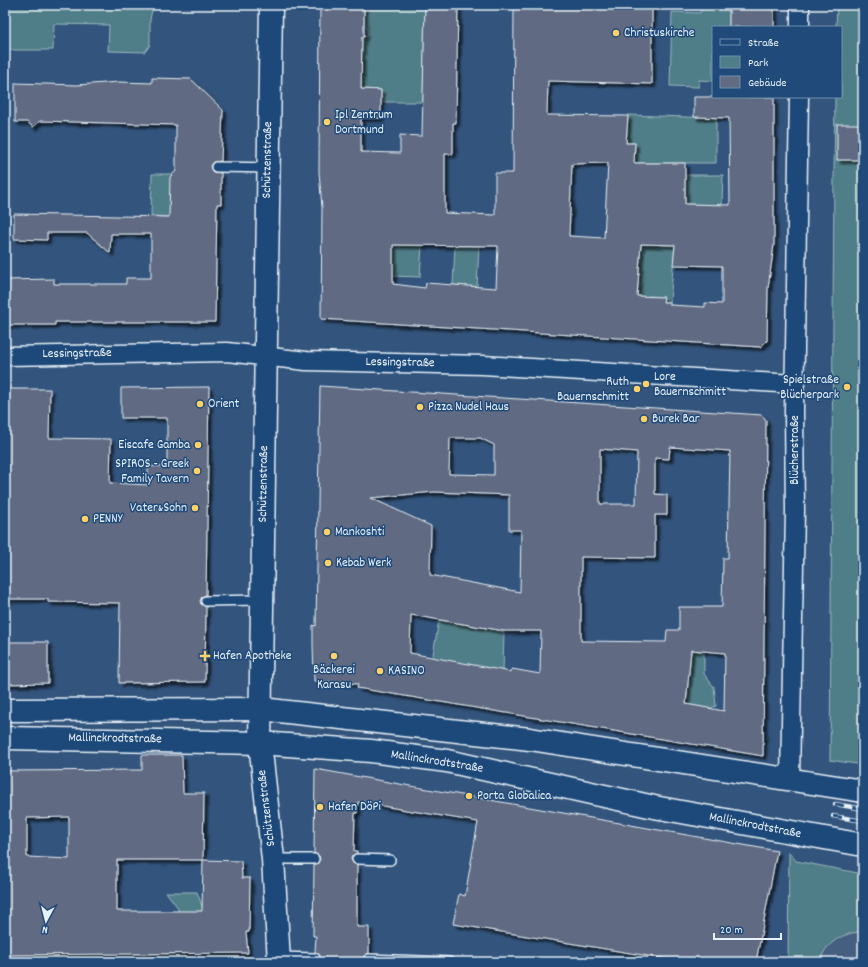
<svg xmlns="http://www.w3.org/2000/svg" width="868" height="967" font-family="Dekko,sans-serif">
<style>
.built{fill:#445e80}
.green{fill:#507e88;stroke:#9cb8c0}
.building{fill:#616b82;stroke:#e8f1f8;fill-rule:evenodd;filter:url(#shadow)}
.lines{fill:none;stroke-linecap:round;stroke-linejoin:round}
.service-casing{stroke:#e8f1f8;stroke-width:12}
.minor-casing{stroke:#e8f1f8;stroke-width:21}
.tertiary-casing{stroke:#e8f1f8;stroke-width:25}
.primary-casing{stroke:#e8f1f8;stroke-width:25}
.service{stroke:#1f4a7a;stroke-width:9}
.minor{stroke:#1f4a7a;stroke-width:18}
.tertiary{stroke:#1f4a7a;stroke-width:22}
.primary{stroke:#1f4a7a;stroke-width:22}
.rail-casing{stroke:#e8f1f8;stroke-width:4.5}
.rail{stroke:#1f4a7a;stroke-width:3;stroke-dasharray:9;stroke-linecap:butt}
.poi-dot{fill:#ffd166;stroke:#1f4a7a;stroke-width:1.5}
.labels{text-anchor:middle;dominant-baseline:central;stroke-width:3;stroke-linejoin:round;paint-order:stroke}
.poi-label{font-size:13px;fill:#e8f1f8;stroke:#1f4a7a;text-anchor:start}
.street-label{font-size:13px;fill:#e8f1f8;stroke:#1f4a7a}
</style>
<defs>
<filter id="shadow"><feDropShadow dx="3.5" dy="3.5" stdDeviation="1" flood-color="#0009"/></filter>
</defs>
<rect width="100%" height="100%" fill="#33547c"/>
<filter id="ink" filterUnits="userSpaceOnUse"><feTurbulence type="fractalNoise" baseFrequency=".025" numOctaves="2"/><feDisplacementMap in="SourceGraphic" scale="8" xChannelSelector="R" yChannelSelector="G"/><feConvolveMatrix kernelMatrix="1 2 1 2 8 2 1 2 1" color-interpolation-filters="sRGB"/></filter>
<g filter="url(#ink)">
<path class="built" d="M851,932H863V962H821L822,954L827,946Z"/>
<g class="green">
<path d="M5,5H153L150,20V45L145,52L108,51L109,25L54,24L53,50H5Z"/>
<path d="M364,5H425L423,102H381V90L361,89V37L367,36V29L364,25Z"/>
<path d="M701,5H729V27H713V81L699,80V87L670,86L672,12L700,13Z"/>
<path d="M837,5H863V765L830,760L834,174L835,97H841V27H836Z"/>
<path d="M628,115L716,118V163H634L635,143H626Z"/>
<path d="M152,174H173L175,217L151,216Z"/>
<path d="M685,175H723L722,205L685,204Z"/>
<path d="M641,244L675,245L670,302H663V297L649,296L648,301L637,300Z"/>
<path d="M389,245L422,246L420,277L391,276Z"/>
<path d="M455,246H479L477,287L453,285Z"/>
<path d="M439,620L504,631L503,673L432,660Z"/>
<path d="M699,643H704V674L714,687L716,706L709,709L686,704L691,650L699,651Z"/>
<path d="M789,852L796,861L863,874V932C846,931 822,944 821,962H788Z"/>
<path d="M166,892H197L206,917H178V908Z"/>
</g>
<g class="building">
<path d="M320,5H364V37H362L361,89L381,90V118H361V152L400,153V135L422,136L425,5H458L456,123H453V154H445V213L495,215V173H513L514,5H652V84L548,81L547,115L628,116L626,143H635L634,163H685V204L730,205L729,118L694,117V97H774V245L768,288L767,341L760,347L321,319L322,208L319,172ZM608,163L604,238L569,236L572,164ZM641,244L675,245L673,265L722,266V304L705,303V307L670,305V302H663L664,297L637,296ZM393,245L498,246L496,288L426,283L425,288L393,284Z"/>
<rect x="729" y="5" width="45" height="22"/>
<path d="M152,78L191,79L223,110L221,161L213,162L210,166L213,172L221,173V204H217L215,322H55V325H5V280L54,279V284H126V278H151V234H111L110,253L87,233H47V240L14,239V214L169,217L170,177L176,171V125L40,121L33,127L27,122H15V83L77,85L119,82L152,83Z"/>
<rect x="837" y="124" width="26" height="36"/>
<path d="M320,386L762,415L766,420L763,756L357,688L358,684L314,681L313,644V625L316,626ZM450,438H480L494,445V475L449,474ZM670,447L730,451L728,558H723L722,607H679V630H667L666,642L581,641V557L655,558V515H667V495L655,494V458L669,459ZM600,449L637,452L636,504H600ZM434,492L509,495V530H521L520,592L430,575L431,526L371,498ZM411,615L504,631H541L540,674L512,669L511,672L410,653ZM691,650L725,653L724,711L686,704Z"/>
<path d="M209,387L206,595L203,596L200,601L201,604L206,607L205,682L119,683L120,603L48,602V599H5V389H50L49,438L111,439L110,483L148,485V466L167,467V418H121V388Z"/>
<path d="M5,642H48V683L5,684Z"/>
<path d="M142,755H182L183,793H204L203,860L241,861L242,878H250L249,932H246L248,953L5,955V771L142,770ZM69,817V859L27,857V818ZM117,860H203L202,911H117Z"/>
<path d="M315,769L777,851L756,962H685L453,924L459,894L465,896L478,822L358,802L357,813H355L354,851H357V853L352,856L351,859L354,864L357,865V927H369V953L364,956V962H319L320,956L315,952L316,936H313L314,865L317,864L320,859L319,856L314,853Z"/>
</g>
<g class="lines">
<defs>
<g id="service">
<path d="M216,167L268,168"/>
<path d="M206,601L262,600"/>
<path d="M273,859H314"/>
<path d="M357,859L390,860"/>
<path d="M279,957L315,958"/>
<path d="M369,959L449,962"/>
</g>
<g id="minor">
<path d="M800,27V5"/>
<path d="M5,356L227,352L306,361L483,365L795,384"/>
<path d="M790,779L795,511L794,412L799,97"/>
</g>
<path id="tertiary" d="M271,5L260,743L273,859L279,962"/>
<g id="primary">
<path d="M5,710L261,709L530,739L863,791"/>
<path d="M5,738L260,743L371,751L447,761L654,807L863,845"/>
</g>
</defs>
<use href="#service" class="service-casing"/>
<use href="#minor" class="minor-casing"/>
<use href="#tertiary" class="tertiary-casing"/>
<use href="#primary" class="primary-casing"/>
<use href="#service" class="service"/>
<use href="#minor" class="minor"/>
<use href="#tertiary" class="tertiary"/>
<use href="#primary" class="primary"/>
<defs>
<g id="rail">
<path d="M835,804L863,809"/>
<path d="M833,816L863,821"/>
</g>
</defs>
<use href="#rail" class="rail-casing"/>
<use href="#rail" class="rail"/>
</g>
</g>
<g class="poi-dot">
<circle cx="616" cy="33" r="4"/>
<circle cx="327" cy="122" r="4"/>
<circle cx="646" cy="384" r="4"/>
<circle cx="847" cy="387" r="4"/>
<circle cx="637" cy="389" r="4"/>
<circle cx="200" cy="404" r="4"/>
<circle cx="420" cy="407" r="4"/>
<circle cx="644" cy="419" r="4"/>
<circle cx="198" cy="445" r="4"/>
<circle cx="197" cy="471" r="4"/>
<circle cx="195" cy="508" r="4"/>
<circle cx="85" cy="519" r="4"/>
<circle cx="327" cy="532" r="4"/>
<circle cx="328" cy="563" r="4"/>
<path d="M203 650h4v4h4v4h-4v4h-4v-4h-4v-4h4z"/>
<circle cx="334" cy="656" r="4"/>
<circle cx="380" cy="671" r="4"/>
<circle cx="469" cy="796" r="4"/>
<circle cx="320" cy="807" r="4"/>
</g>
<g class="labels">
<g class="poi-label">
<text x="624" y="33">Christuskirche</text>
<text x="335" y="115">Ipl Zentrum<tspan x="335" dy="15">Dortmund</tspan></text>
<text x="654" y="377">Lore<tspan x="654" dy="15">Bauernschmitt</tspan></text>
<text x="839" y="380" text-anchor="end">Spielstraße<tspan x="839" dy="15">Blücherpark</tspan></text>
<text x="629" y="382" text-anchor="end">Ruth<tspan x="629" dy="15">Bauernschmitt</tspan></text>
<text x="208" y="404">Orient</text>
<text x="428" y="407">Pizza Nudel Haus</text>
<text x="652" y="419">Burek Bar</text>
<text x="190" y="445" text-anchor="end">Eiscafe Gamba</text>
<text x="189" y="464" text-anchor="end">SPIROS - Greek<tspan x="189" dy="15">Family Tavern</tspan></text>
<text x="187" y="508" text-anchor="end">Vater&amp;Sohn</text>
<text x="93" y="519">PENNY</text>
<text x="335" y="532">Mankoshti</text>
<text x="336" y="563">Kebab Werk</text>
<text x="213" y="656">Hafen Apotheke</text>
<text x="334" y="670" text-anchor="middle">Bäckerei<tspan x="334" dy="15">Karasu</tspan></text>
<text x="388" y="671">KASINO</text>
<text x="477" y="796">Porta Globalica</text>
<text x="328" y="807">Hafen DöPi</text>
</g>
<g class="street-label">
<text transform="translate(268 160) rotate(-89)">Schützenstraße</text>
<text transform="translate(77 354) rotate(-1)">Lessingstraße</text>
<text transform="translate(400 363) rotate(1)">Lessingstraße</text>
<text transform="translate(795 450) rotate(-90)">Blücherstraße</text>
<text transform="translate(264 484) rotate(-89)">Schützenstraße</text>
<text transform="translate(115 739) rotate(1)">Mallinckrodtstraße</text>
<text transform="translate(437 762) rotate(9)">Mallinckrodtstraße</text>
<text transform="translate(267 808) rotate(-97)">Schützenstraße</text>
<text transform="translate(755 826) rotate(11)">Mallinckrodtstraße</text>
</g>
</g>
<rect width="868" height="967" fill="none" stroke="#1f4a7a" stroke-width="20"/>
<rect x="10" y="10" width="848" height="947" fill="none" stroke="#e8f1f8" stroke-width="1.5" filter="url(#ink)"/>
<rect x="712" y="26" width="130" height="72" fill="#1f4a7a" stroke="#6f8dac"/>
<rect x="720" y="39" width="20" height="6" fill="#1f4a7a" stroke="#6f8dac"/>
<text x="748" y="46" font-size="12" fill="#e8f1f8">Straße</text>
<rect x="720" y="56" width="20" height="12" fill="#507e88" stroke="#6f8dac"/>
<text x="748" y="66" font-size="12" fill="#e8f1f8">Park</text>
<rect x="720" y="76" width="20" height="12" fill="#616b82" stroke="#6f8dac"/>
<text x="748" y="86" font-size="12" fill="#e8f1f8">Gebäude</text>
<g transform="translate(46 921) rotate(187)" stroke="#1f4a7a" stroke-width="3" paint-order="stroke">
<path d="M0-3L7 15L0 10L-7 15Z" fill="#e8f1f8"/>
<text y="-6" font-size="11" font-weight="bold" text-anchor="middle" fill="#e8f1f8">N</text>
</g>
<path d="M714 933v6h67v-6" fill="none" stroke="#e8f1f8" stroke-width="2"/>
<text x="720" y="933" font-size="12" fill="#e8f1f8" stroke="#1f4a7a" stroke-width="3" paint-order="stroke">20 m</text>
</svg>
